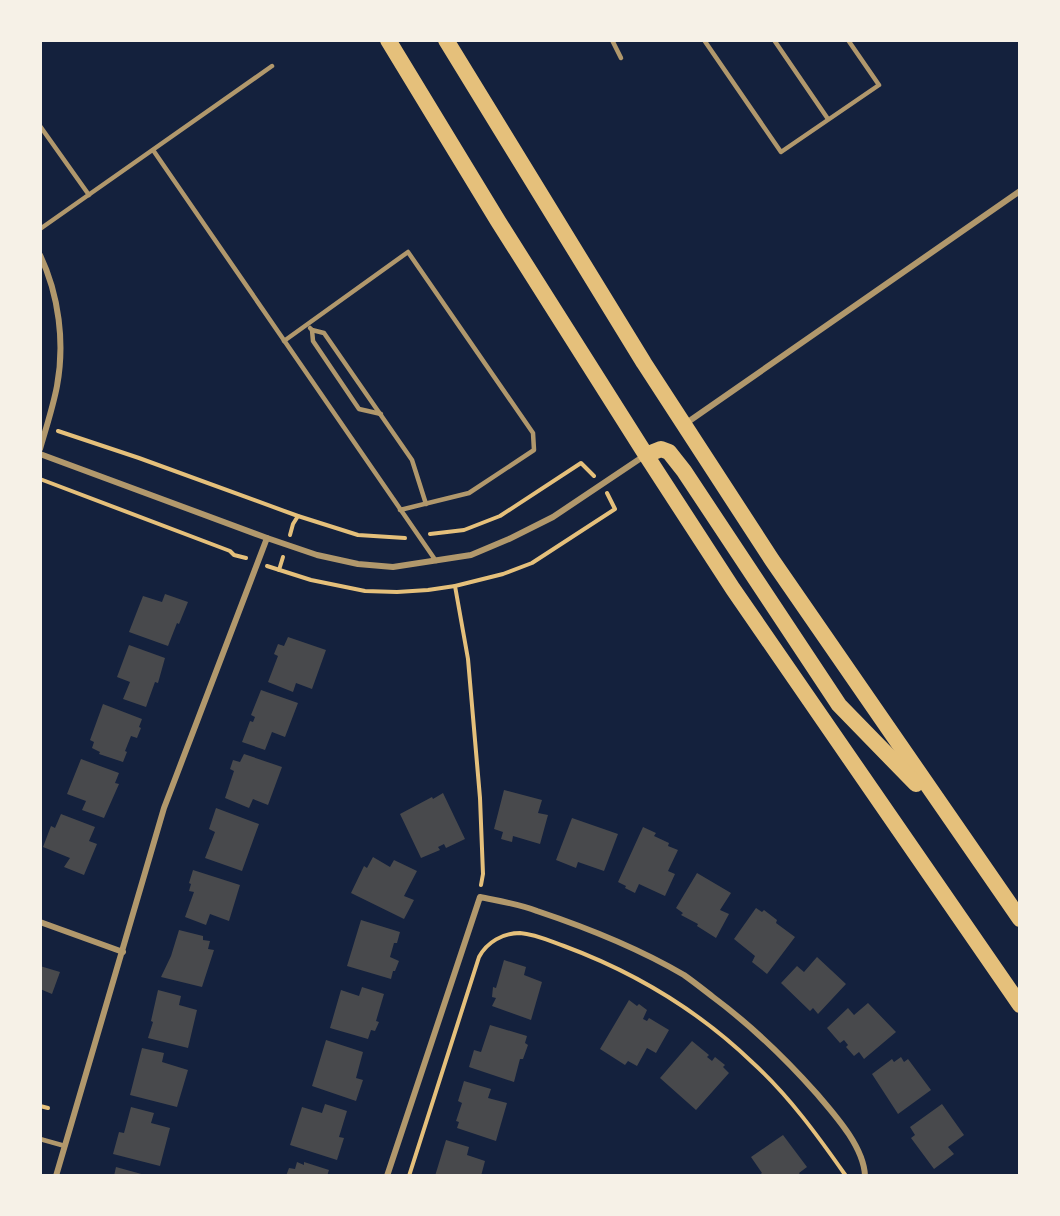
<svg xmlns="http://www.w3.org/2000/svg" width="1060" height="1216" font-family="Helvetica,sans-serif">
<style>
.building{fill:#48494c}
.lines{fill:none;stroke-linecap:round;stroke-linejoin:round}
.path{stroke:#e5c07b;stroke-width:4}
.service{stroke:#b1986c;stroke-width:4.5}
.minor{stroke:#b1986c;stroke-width:6}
.trunk{stroke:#e5c07b;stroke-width:16}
</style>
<rect width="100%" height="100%" fill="#14213d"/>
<g class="building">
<path d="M165,594L188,602L179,624L177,623L168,646L129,632L143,596L162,602Z"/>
<path d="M288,637L326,650L312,689L296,683L293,692L268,682L278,656L274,654L278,644L284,646Z"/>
<path d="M129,645L165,658L158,683L155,682L146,707L123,699L130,682L117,677Z"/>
<path d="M261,690L298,703L285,737L272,732L265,750L242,742L250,721L253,722L255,717L251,715Z"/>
<path d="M103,704L142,719L139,727L141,728L137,738L131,736L125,751L127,752L123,762L99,754L100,752L92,748L94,742L90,740Z"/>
<path d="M244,754L282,767L268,805L253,799L249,808L225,798L234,771L230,769L233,760L240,762Z"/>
<path d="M81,759L119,773L115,783L119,784L104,818L82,810L86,801L67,794Z"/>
<path d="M504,790L542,800L538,813L548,815L540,844L513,836L512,842L501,839L503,832L494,829Z"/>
<path d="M443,793L465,839L446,848L444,844L438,847L440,850L421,858L400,814L432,797L433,799Z"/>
<path d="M216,808L259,824L242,871L205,858L215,832L209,829Z"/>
<path d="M61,814L95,827L89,841L97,844L84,875L64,867L70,858L43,847L51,826L55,828Z"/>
<path d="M572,818L618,834L604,871L578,862L576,868L556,860Z"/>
<path d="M643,827L656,833L654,836L669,843L668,846L678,850L668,871L675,874L665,896L639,884L635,893L625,888L626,886L618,882Z"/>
<path d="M373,857L390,867L394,860L417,871L404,896L414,900L404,919L351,893L364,866L367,868Z"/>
<path d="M193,870L240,885L229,921L210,914L206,925L185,917L194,892L189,891L191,884L189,883Z"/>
<path d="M697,873L731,893L720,910L729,914L716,938L697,926L698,924L681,915L683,913L676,908Z"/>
<path d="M756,908L762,912L764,910L777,920L776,923L795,937L767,974L752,962L755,956L734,939Z"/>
<path d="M361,920L400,932L397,943H394L390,957L399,961L395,971H393L391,979L347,966Z"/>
<path d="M179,930L203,936V940L210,941L208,949L214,950L202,987L161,977L171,956Z"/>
<path d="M817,957L846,984L818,1014L813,1008L810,1011L781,983L797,966L804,972Z"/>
<path d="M504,960L526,967L524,975L542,982L531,1020L492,1006L496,998L492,997L493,987L496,988Z"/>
<path d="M40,966L60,972L52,994L40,989Z"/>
<path d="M362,987L384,994L376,1021L379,1022L375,1031L371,1030L368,1039L330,1028L341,990L359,996Z"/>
<path d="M158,990L181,996L179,1005L197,1010L188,1048L148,1038L153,1022L151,1021Z"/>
<path d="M629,1000L637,1006L639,1004L647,1010L643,1019L647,1021L649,1018L669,1030L656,1053L647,1048L637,1066L628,1061L625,1065L600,1049Z"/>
<path d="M868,1003L896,1032L864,1059L859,1052L854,1056L846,1047L848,1045L844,1040L840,1043L827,1028L848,1008L854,1015Z"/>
<path d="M490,1025L527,1036L525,1043L528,1045L523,1059H520L514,1082L469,1067L474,1050L481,1052Z"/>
<path d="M326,1040L363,1052L356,1078L363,1080L356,1101L312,1086Z"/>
<path d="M692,1041L709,1055L707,1057L712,1061L715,1057L725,1065L723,1067L729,1073L696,1110L660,1078Z"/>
<path d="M142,1048L164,1053L162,1062L188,1070L177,1107L130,1095Z"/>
<path d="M901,1057L904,1062L908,1059L931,1090L898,1114L872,1074L892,1059L894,1062Z"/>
<path d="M464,1081L491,1089L488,1098L507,1103L496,1141L457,1128L459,1122L456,1121L462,1103L458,1101Z"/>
<path d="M325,1104L347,1111L339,1137L344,1138L337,1160L290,1145L302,1107L322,1113Z"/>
<path d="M942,1104L964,1135L948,1147L954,1154L934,1169L911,1138L915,1135L910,1127Z"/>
<path d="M131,1107L154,1113L151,1123L170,1128L160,1166L113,1154L119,1132L124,1133Z"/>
<path d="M783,1135L807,1167L799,1173L801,1176H758L762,1173L751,1157Z"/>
<path d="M446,1140L469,1147L467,1155L485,1161L481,1176H435Z"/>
<path d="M297,1162L304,1165V1162L329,1170L327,1176H286L289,1168L295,1169Z"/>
<path d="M116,1167L145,1175V1176H114Z"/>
</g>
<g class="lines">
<g class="path">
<path d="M58,431L139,458L298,516L358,535L405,538"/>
<path d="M40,479L230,551L234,555L246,558"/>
<path d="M430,534L464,530L500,516L581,463L594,476"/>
<path d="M290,535L293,524L298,516"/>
<path d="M267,566L311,580L365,591L397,592L428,590L455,586"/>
<path d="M279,570L283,557"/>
<path d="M481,885L483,874L480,798L468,659L455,586L503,574L532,563L615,509L607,493"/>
<path d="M40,1106L48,1108"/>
<path d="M409,1176L479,957C487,942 503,933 520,933C535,934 550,941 564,946C634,972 699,1011 753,1063C789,1096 818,1136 846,1176"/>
</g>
<g class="service">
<path d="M612,40L621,58"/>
<path d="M704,40L781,152L879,85L848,40"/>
<path d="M774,40L828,119"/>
<path d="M40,126L89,195"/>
<path d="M153,150L436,561"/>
<path d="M40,229L272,66"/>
<path d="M310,328L312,330L313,341L359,409L381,414"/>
<path d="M312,330L324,333L412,460L426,504"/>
<path d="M284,341L408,252L533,433L534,450L469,493L400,510"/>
<path d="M40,1139L65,1146"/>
</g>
<g class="minor">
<path d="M40,255C59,295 65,343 57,386C53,407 46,428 40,449"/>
<path d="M685,424L1020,191"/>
<path d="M40,454L267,538L317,555L358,564L393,567L471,555L509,539L553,517L644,456"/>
<path d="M40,922L123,952"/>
<path d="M56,1176L164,808L267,538"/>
<path d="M387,1176L480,897C499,901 519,904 537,911C588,928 638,948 684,975C694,982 704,990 713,997C752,1026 785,1058 817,1094C835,1115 864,1147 865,1176"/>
</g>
<g class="trunk">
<path d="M388,40L498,221L646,455L733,589L1020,1005"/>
<path d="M446,40L644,363L772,560L1020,919"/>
<path d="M646,455L661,449L669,452L684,471L839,705L916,784"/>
</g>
</g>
<rect width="1060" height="1216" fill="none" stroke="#f6f1e7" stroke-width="84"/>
</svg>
